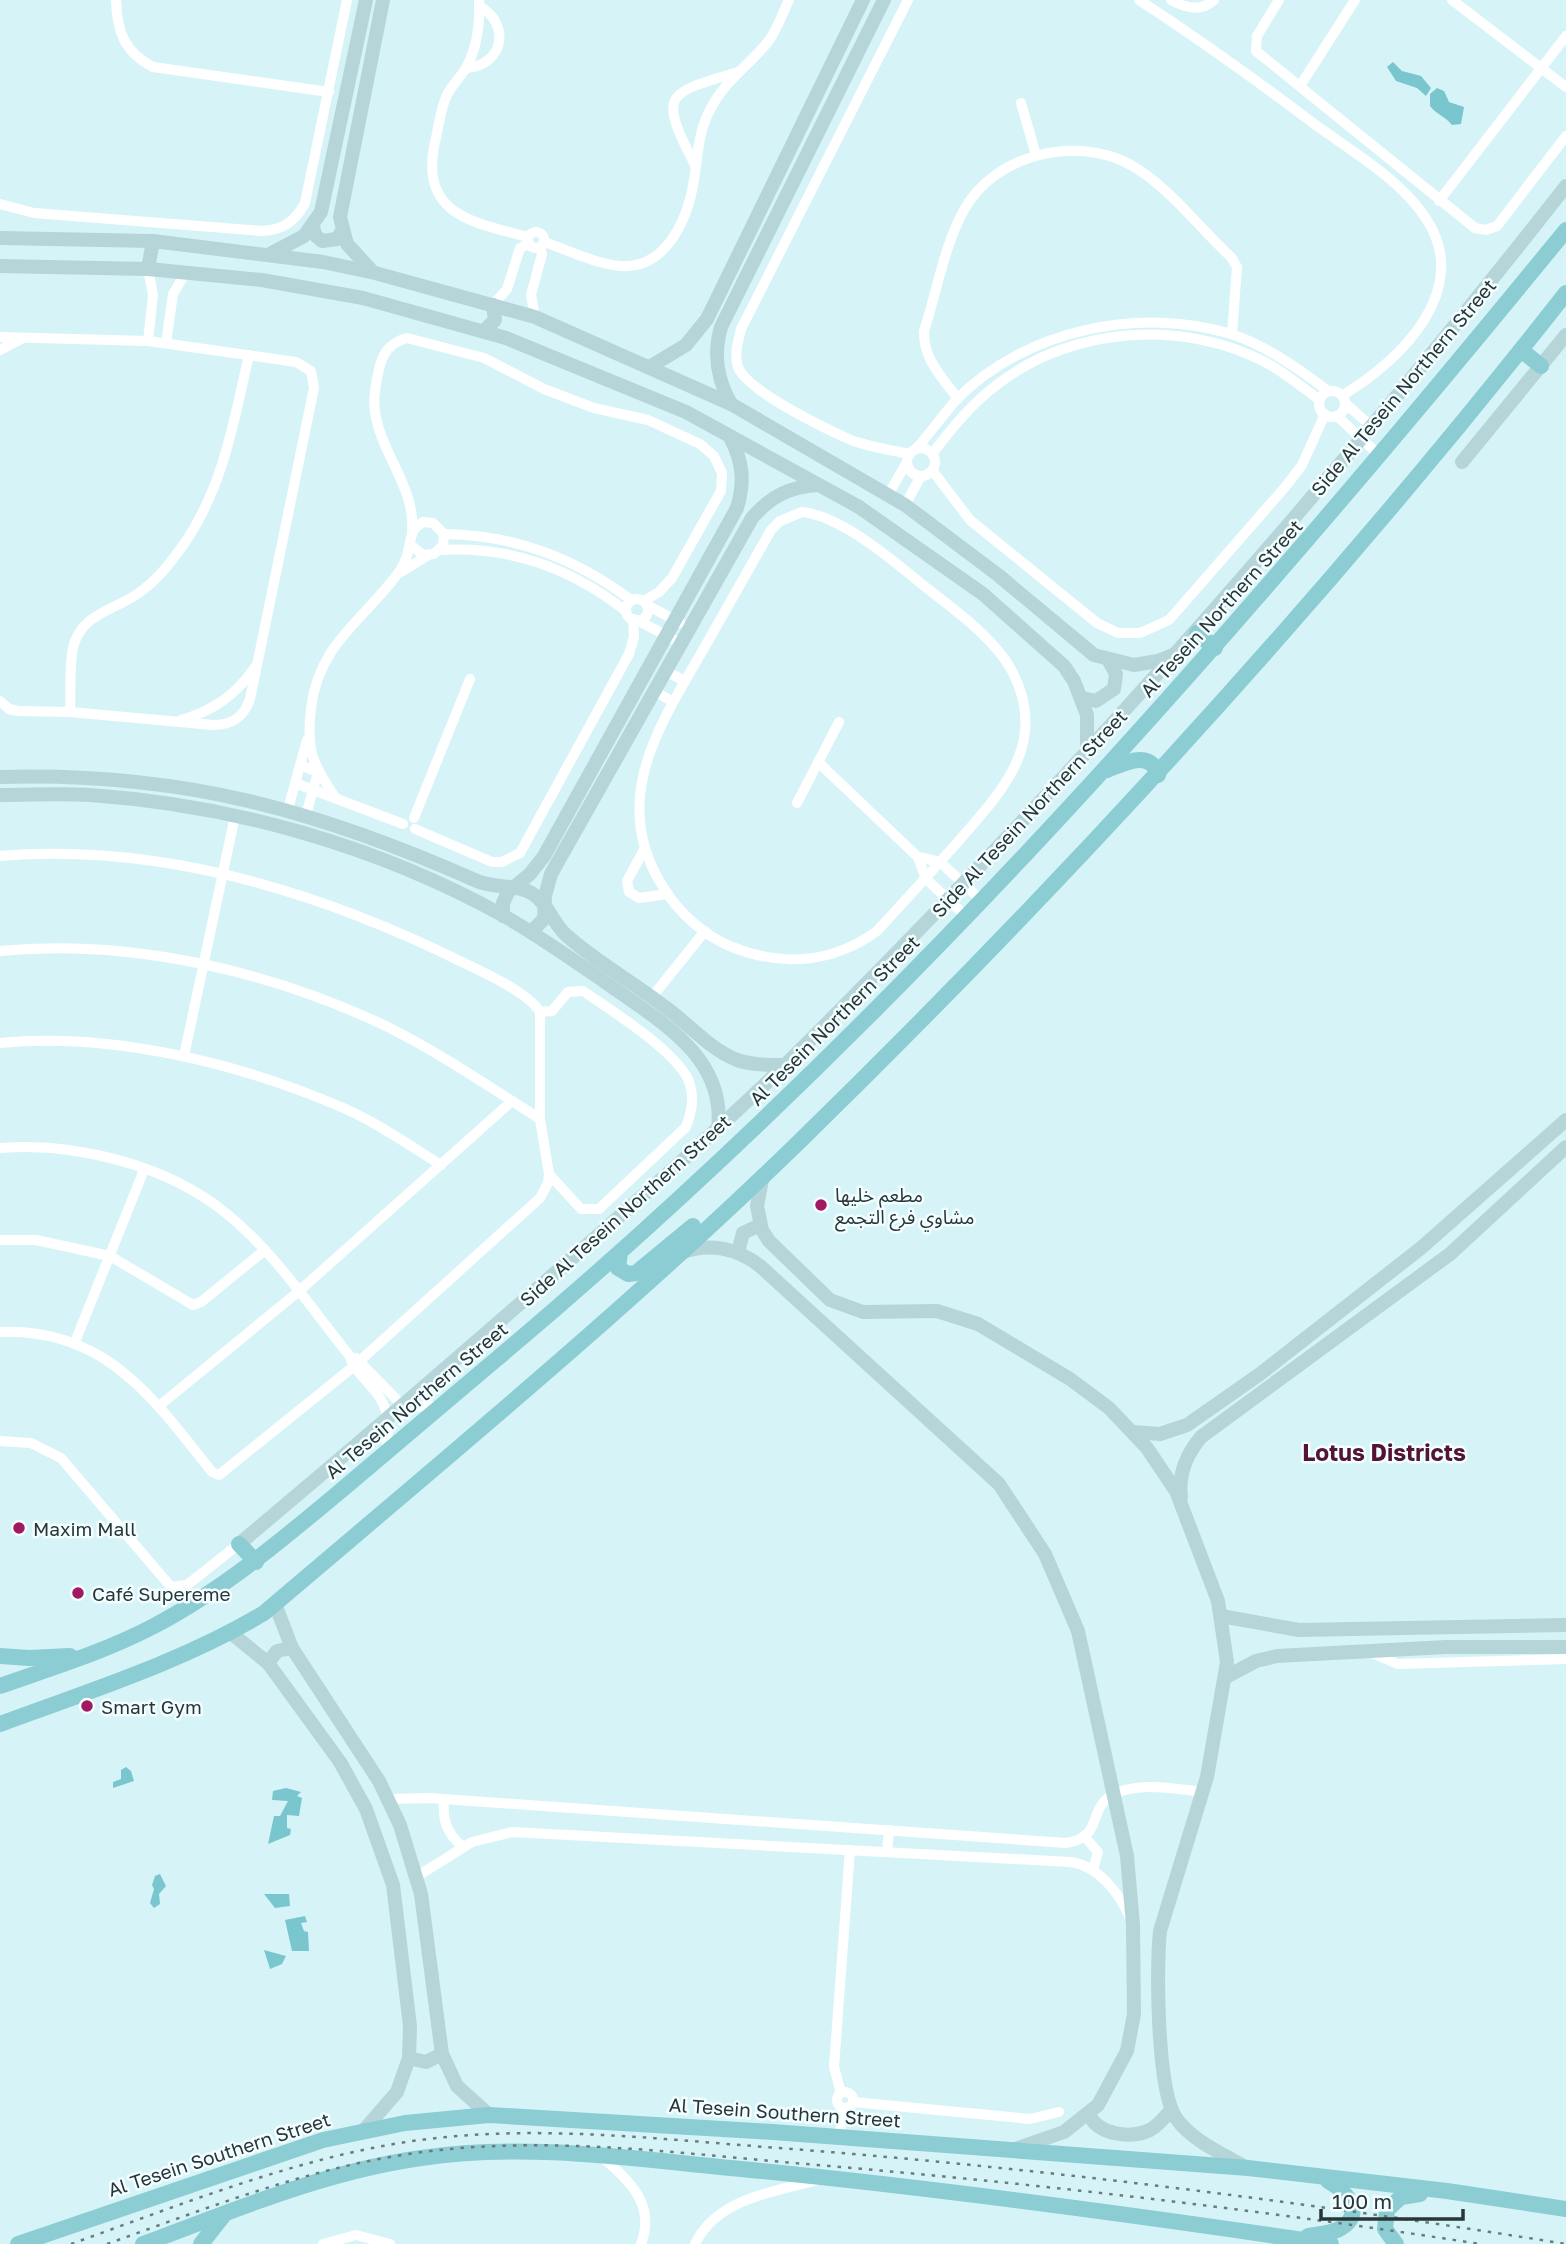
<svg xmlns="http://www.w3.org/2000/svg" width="1566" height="2244" font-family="'Golos Text','Noto Sans Arabic',sans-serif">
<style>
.water{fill:#79c6ce}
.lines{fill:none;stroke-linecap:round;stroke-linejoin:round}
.street{stroke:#fff;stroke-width:10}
.secondary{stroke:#b6d5d8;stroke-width:14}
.primary{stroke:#8ccdd4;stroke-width:16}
.rail{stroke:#697b7d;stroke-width:2.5;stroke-dasharray:3.5 7;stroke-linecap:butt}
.poi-dot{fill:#a21963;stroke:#f2feff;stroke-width:2.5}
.labels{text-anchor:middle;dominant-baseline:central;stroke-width:5;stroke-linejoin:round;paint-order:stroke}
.street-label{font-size:19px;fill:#293536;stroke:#f2feff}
.poi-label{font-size:19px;fill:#293536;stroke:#f2feff;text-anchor:start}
.quarter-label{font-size:23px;font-weight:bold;fill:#541433;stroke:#f2feff}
</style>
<rect width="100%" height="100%" fill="#d6f4f8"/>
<g class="water">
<path d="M1393,62L1402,71L1421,76L1431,88L1426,96L1417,88L1396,81L1387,67Z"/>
<path d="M1437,88L1444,91L1449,102L1464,107L1461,124L1452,125C1445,116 1437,115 1430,106V94Z"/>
<path d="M126,1767L131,1771L134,1781L113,1788V1782L121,1779V1770Z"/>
<path d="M286,1788L301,1792L297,1796L302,1798L299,1816L287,1815V1828L291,1829L290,1835L268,1844L274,1816H280L288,1801L272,1800L273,1791Z"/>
<path d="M160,1874L166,1886L159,1894L160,1904L154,1908L150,1903L154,1889L152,1885L155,1876Z"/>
<path d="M264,1894H289L290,1906L275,1908Z"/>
<path d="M305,1916L307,1922L301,1923L304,1931L308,1932L309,1951H292L285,1920Z"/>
<path d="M264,1950L286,1956L282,1964L270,1969Z"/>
</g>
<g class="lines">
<g class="street">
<path d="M116,0C117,31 124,52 153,67L329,92"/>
<path d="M479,0C480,24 478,47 466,68C460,78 452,85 447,95C440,109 439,127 435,142C419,215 472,222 528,237"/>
<path d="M908,0L741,329C738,342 734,354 738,367C747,391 826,429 851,440C870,447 890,450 910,454"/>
<path d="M1139,0C1199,39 1256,80 1313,123C1351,151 1401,179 1427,220C1472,291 1400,361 1343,395"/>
<path d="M1171,0C1185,8 1201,12 1214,0"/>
<path d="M1279,0L1257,36L1256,51L1475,228L1486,230L1497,226L1566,136"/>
<path d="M1452,0L1566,87"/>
<path d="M466,68C503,66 512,24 479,6"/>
<path d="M1300,86L1355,0"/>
<path d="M1021,103L1036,155"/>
<path d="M695,165C658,93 665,94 738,72"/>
<path d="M1439,201L1566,36"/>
<path d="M0,204L34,213L262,231C284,230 295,221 305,203L347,0"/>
<circle cx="536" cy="240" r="8"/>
<path d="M544,242C568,250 596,264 621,266C667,269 688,218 694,180C698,155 698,131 711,108C724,82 749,65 767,43C777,31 782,14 789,0"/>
<path d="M493,305L507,289L520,248L529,244"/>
<path d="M535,317L531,295L542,254L540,247"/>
<path d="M0,337L148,341L296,362L311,371L314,388L250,699C244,717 232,725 213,725L70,712L18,711L9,709L0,701"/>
<path d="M148,341L153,295L148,269"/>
<path d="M166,343L173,294L186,272"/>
<path d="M0,350L21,339"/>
<circle cx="1332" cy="404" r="13"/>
<path d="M958,399C942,377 923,359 924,331C937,291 944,246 964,210C994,155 1075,135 1129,164C1168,185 1199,228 1231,257L1237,267L1232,334"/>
<path d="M1345,403L1371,426"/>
<path d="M1337,416L1381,457"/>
<circle cx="921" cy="462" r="14"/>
<path d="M916,449C930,433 943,415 957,399C1025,330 1140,306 1231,334C1267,346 1299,369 1328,391"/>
<path d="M932,454C952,428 972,403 998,384C1073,326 1184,319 1267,363C1285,373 1303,388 1320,400"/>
<path d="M932,470L970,520L1097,623L1118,633H1140L1169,620L1286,486L1302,465L1325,414"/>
<path d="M888,495L907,462"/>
<path d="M905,505L921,476"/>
<path d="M802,512C843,516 897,564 928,589C956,611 995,639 1012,671C1050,744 1001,792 956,844C930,873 904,902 877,931C833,963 783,967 732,947C705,936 680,914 665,890C607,803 659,726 703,650C726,610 748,570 771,530L780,521Z"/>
<path d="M412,532C416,488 381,454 375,412C373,397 376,383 379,369C383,352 390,343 407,338L484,358L544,389L594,408L648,420L700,444L714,456L722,473L721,491L672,578L659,592L644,601"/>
<path d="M444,534C515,535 575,558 631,600"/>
<path d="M440,550C512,546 570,568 626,611"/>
<path d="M401,572L427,556"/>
<circle cx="637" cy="610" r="11"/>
<path d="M647,605L680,623"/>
<path d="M637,620L682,644"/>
<path d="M667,672L685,681"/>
<path d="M656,692L673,702"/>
<path d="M70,712C71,691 69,668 73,648C81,611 120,610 144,589C161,576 174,558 186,541C224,484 234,420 249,355"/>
<path d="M181,720C213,711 236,695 255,667"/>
<path d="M818,762L918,857L926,879L967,917"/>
<path d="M300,765L318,772L306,815"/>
<path d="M295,783L403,824"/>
<path d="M335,797C312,763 306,750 311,708C319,643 364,620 399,572C412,554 407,540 415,528L423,522L433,523L444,534L443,545L434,554L423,555L412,546"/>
<path d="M797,803L839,722"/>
<path d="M288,809L307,740"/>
<path d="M414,818L470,679"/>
<path d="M415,829L492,862H502L520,853L629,654L634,637L633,619"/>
<path d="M645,848L627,881L629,892L639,898L668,894"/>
<path d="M0,856C160,843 318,891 460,961C481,971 528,992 540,1012V1119L549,1174L548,1183L540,1198L353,1367L219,1475L212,1472C153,1398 106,1328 0,1332"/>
<path d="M918,857L940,862L982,901"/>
<path d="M0,951C129,938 270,971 386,1026C440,1053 490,1087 540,1119"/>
<path d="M652,997L705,931"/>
<path d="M540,1012L552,1011L568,992L583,991C612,1011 673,1049 688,1079C695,1096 692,1111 686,1127L599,1209H581L549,1174"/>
<path d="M0,1043C108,1032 234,1062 334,1104C372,1119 406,1143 441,1165"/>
<path d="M184,1056L235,816"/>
<path d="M0,1148C75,1142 168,1165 227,1214C275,1253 311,1308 349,1355C356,1377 381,1389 386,1412C389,1424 387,1439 387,1452"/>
<path d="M0,1240H36L110,1256L193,1305L201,1302L265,1250"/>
<path d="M75,1342L144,1170"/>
<path d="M356,1358L404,1407L439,1406"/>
<path d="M159,1406L298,1292L512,1101"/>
<path d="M0,1441L31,1443L61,1458L171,1587L187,1585L239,1544"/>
<path d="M1369,1652L1398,1664L1566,1659"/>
<path d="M389,1799L429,1798L1066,1843C1102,1838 1089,1811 1109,1797C1135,1780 1175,1789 1203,1792"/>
<path d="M444,1800C442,1820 447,1834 463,1847"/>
<path d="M1084,1836L1098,1852L1093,1870"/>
<path d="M887,1852L889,1830"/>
<path d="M416,1877L472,1842L512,1832L1070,1862C1098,1865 1120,1894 1130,1918"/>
<circle cx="845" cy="2100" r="8"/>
<path d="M841,2093L834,2067L850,1850"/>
<path d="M853,2102L1030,2119L1059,2112"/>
<path d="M839,2137L844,2108"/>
<path d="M602,2157C630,2181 656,2205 641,2244"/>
<path d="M323,2244L356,2235L390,2244"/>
<path d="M695,2244C717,2198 774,2192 818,2180"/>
</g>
<g class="secondary">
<path d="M313,226L315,235L322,241L337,239L342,231"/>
<path d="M0,238L153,241L323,262L375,273L535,317L731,404L905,505L998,575L1094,655L1134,665L1158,661L1173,655"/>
<path d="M270,254L304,236L321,212L366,0"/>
<path d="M0,266L148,269L262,280L363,298L506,338L686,412L859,507L983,594L1064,666L1074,681L1087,715V752"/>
<path d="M148,269L153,241"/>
<path d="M371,270L347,244L340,217L383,0"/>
<path d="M484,331L495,320L493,305"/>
<path d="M651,366L686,345L707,319L863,0"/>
<path d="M731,404C717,379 713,355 721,327L884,0"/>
<path d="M1462,462L1566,335"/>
<path d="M1082,698L1096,701L1114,689L1116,674L1109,661"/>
<path d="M0,777C179,772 315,809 477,881C496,889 518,884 533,894C548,904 553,923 566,935C596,962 633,982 665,1007C689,1024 709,1049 737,1060C752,1065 769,1065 785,1065"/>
<path d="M0,795C30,795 60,793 90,795C234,805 378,846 504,916C543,938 579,964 615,989C665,1024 726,1060 718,1129"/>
<path d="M503,916V903L508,892L530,874L544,856L737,508C745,481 743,462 730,437"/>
<path d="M531,932L544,919L545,896L551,874L752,518C771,496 789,487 818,485"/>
<path d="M763,1175L757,1206L762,1230L769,1241L830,1300L863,1312L937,1311L978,1324L1070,1379L1109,1408L1147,1448L1176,1491L1218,1601L1227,1662L1207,1777L1160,1931C1156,1968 1157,2090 1176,2118C1192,2141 1223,2154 1247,2168"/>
<path d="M738,1252L743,1233L760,1225"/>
<path d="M681,1253C709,1242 737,1248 760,1266L999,1484L1045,1554L1078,1631L1127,1856L1133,1925L1134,2014L1127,2051L1098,2105L1064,2132L1015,2149"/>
<path d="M1133,1432L1160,1434L1187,1425L1260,1374L1421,1248L1566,1120"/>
<path d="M1181,1497C1178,1474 1186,1455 1201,1437L1450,1254L1566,1147"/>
<path d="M239,1544C356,1446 472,1346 587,1245C654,1186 721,1127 785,1065C1064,789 1324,495 1566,186"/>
<path d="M275,1604L292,1648L379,1781L400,1825L421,1894L442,2054L457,2086L489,2115"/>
<path d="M1221,1616L1299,1630L1566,1625"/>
<path d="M231,1633L268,1663L340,1762L366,1809L393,1885L410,2026L409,2058L397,2092L364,2130"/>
<path d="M268,1663L277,1651L292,1648"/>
<path d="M1226,1677L1256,1661L1277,1656L1446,1647H1566"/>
<path d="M409,2058L426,2062L442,2054"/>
<path d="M1089,2115C1099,2135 1130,2139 1150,2130C1159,2125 1165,2117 1171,2110"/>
</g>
<g class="primary">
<path d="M1521,350L1541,366"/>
<path d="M1197,633L1215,648"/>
<path d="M1107,770C1125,763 1150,749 1158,775"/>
<path d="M620,1253L618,1268L628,1274L636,1273L693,1226"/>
<path d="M239,1544L256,1562"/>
<path d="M0,1656L29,1658L70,1656"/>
<path d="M0,1686C51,1668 104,1652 152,1627C223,1590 283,1539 344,1488C394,1446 444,1404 493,1362C893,1027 1237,633 1566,230"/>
<path d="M0,1724C89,1691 182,1662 264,1613C446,1458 632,1305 803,1138C1075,872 1331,592 1566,293"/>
<path d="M1308,2236C1318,2234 1332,2234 1341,2228C1366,2213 1345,2190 1328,2181"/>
<path d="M18,2244L323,2140L405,2123L489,2115L773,2132L1248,2168L1447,2191L1566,2209"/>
<path d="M143,2244C235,2210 323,2172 421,2158C527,2142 635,2159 741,2169C939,2188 1135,2215 1331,2244"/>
<path d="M201,2244L223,2216"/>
<path d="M1396,2244L1385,2229L1387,2210L1401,2197L1420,2194"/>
</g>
<g class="rail">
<path d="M71,2244C180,2205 291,2160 406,2142C530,2123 655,2139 779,2148C1043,2168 1305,2202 1566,2244"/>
<path d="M107,2244C205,2209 305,2169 409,2154C541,2134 674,2153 806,2164C1032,2183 1256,2209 1480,2244"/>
</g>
</g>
<g class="poi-dot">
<circle cx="821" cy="1205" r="7"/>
<circle cx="19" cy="1528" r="7"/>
<circle cx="78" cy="1593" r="7"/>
<circle cx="87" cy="1706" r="7"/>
</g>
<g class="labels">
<g class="street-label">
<text transform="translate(1403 387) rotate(-50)">Side Al Tesein Northern Street</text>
<text transform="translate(1221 608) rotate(-48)">Al Tesein Northern Street</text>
<text transform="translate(1029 813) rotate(-47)">Side Al Tesein Northern Street</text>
<text transform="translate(834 1020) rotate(-45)">Al Tesein Northern Street</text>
<text transform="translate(625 1210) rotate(-42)">Side Al Tesein Northern Street</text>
<text transform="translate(416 1400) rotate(-40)">Al Tesein Northern Street</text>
<text transform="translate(785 2112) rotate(4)">Al Tesein Southern Street</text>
<text transform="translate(219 2154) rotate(-18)">Al Tesein Southern Street</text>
</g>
<g class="poi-label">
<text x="835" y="1194">مطعم خليها<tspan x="835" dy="22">مشاوي فرع التجمع</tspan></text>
<text x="33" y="1528">Maxim Mall</text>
<text x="92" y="1593">Café Supereme</text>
<text x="101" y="1706">Smart Gym</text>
</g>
<g class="quarter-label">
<text x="1384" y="1452">Lotus Districts</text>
</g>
</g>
<path d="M1321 2209v10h142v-10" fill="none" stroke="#293536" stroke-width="3.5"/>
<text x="1332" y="2209" font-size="21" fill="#293536" stroke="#f2feff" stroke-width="5" paint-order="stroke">100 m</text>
</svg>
